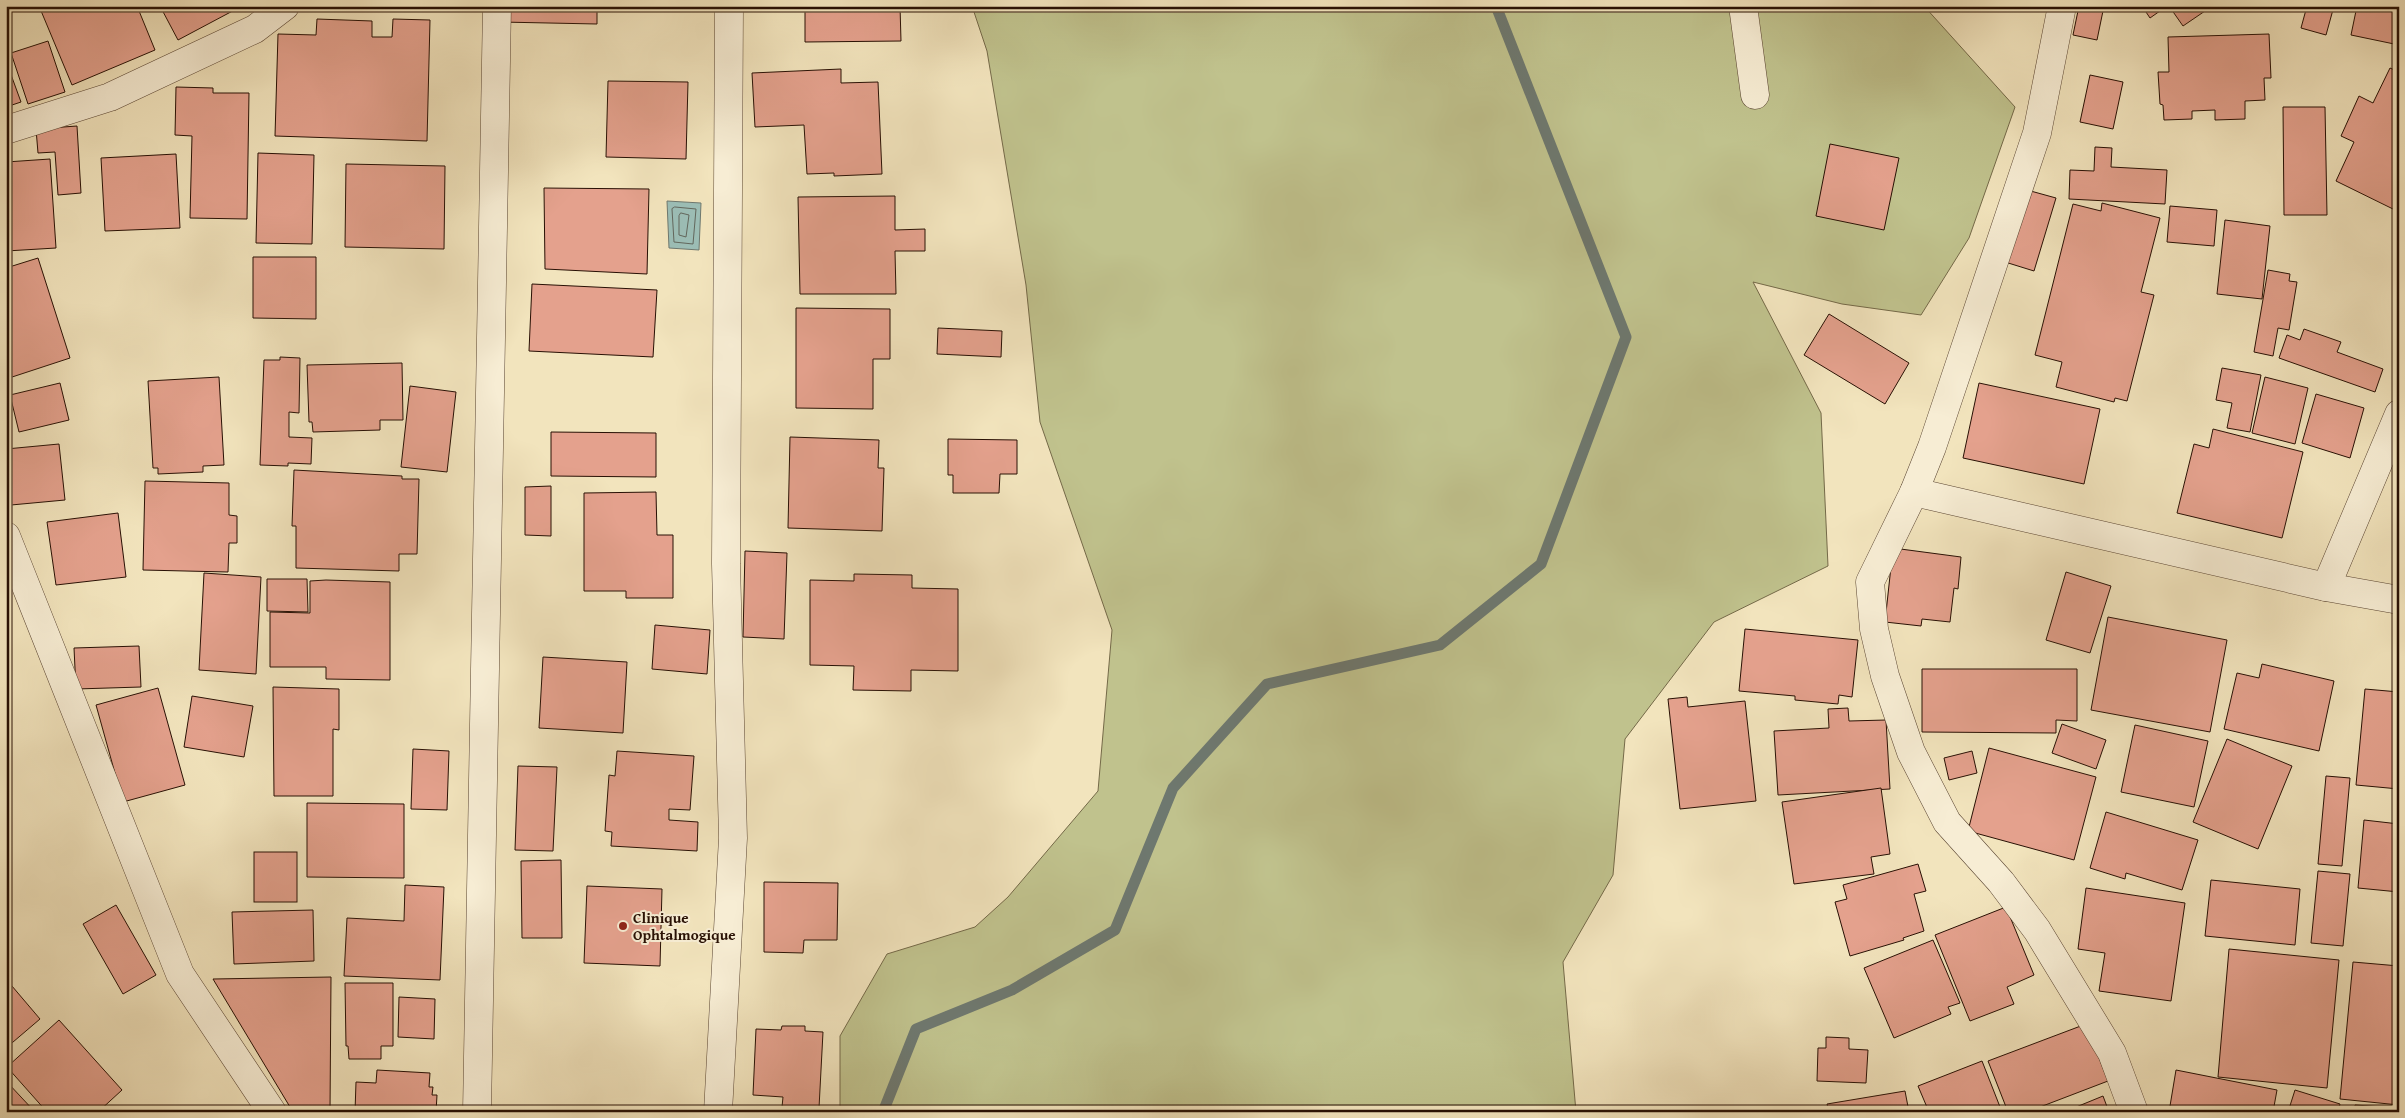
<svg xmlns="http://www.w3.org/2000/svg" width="2405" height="1118" font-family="'Gentium Book Plus',serif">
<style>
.green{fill:#c0c28d;stroke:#746948}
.water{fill:#9cbeb6;stroke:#6e786f}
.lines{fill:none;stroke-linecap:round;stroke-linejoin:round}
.shore{stroke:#62675d;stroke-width:1}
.stream{stroke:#6e786f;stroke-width:11}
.building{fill:#e4a18d;stroke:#281004}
.minor-casing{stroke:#5a4532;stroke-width:29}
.minor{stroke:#f7edd4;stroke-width:28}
.poi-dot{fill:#8f2418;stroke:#f7edd4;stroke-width:2}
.labels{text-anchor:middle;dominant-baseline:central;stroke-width:4;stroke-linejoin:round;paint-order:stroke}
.poi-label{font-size:15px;font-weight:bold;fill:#281004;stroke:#f7edd4;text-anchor:start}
</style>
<rect width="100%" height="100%" fill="#f2e4bd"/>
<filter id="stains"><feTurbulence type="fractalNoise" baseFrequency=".004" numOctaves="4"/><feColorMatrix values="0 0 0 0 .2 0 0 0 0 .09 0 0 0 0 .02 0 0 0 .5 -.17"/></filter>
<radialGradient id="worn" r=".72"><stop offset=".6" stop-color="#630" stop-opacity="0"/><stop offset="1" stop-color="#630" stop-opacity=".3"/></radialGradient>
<path class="green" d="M972,6H1924L2015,107L1969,238L1921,315L1842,304L1753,282L1821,413L1828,566L1714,622L1625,739L1613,875L1563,962L1576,1112H840V1036L887,954L975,927L1008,897L1098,791L1112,630L1040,422L1026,285L987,51Z"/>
<path class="water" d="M667,201L701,203L699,250L669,248Z"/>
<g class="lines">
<g class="shore">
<path d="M675,207L696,209L693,244L674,242L672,209Z"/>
<path d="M681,213L689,215L686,237L679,235V216Z"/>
</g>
<path class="stream" d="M883,1112L916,1029L1012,990L1115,930L1173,788L1267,684L1440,645L1541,564L1626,337L1496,6"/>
</g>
<g class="building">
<path d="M39,6H137L155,50L72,85Z"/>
<path d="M160,6H242L178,40Z"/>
<path d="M500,6H597V24L500,22Z"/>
<path d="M805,6H900L901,41L805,42Z"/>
<path d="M2079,6H2104L2097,40L2073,35Z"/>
<path d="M2142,6H2167L2150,18Z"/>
<path d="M2169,6H2202L2205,11L2183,26Z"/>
<path d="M2307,6H2334L2326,35L2301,28Z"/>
<path d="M2357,6H2399V45L2351,35Z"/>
<path d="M317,19L372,21V37H392L393,19L430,20L427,141L275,136L278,34L316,35Z"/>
<path d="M2269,34L2271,78H2264L2265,100L2245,101V119L2215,120V110L2192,111V119L2164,120L2163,105L2160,104L2158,72H2169L2168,37Z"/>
<path d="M48,41L65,92L28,104L11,53Z"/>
<path d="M6,61L21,102L6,107Z"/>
<path d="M2390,68L2399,72V197L2393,209L2336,181L2354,142L2341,136L2359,96L2373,103Z"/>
<path d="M841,69V83L878,82L882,174L834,176V173L807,174L804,125L755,127L752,73Z"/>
<path d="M2090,75L2123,82L2113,129L2080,122Z"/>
<path d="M608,81L688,82L686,159L606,157Z"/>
<path d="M176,87L213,88V93H249L247,219L190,218L192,136L175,135Z"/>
<path d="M2283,107H2325L2327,215H2284Z"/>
<path d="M77,126L81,193L58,195L55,152L38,153L36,129Z"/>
<path d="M1830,144L1899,158L1884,230L1816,216Z"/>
<path d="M2095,147L2112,148L2111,167L2167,170L2165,204L2069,199L2070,170L2094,171Z"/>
<path d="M258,153L314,155L312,244L256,243Z"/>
<path d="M176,154L180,228L105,231L101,158Z"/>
<path d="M50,159L56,248L6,251V162Z"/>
<path d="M346,164L445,166L444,249L345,247Z"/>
<path d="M544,188L649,189L647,274L545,269Z"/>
<path d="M2027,190L2056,198L2034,271L2005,262Z"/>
<path d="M895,196V230L925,229V251H895L896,294H800L798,197Z"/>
<path d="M2102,203L2160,218L2141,292L2154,295L2127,401L2115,398L2114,402L2056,387L2062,362L2035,355L2073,204L2101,211Z"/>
<path d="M2170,206L2217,210L2214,246L2167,242Z"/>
<path d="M2225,220L2270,226L2262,299L2217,294Z"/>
<path d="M253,257H316V319L253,318Z"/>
<path d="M38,258L70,358L6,379V268Z"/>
<path d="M2268,270L2290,274L2289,281L2297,282L2289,330L2278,328L2273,356L2254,352Z"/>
<path d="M532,284L657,290L653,357L529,351Z"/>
<path d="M796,308L890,309V359H873V409L796,408Z"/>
<path d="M1829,314L1909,363L1885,404L1804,355Z"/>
<path d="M938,328L1002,331L1001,357L937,354Z"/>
<path d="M2304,329L2341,342L2337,352L2383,369L2375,392L2279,358L2287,335L2300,340Z"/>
<path d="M280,357L300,358L299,413L289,412V437L312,438L311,464L288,463V466L260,465L264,360H280Z"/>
<path d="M402,363L403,420H380V430L313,432L312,422H309L307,365Z"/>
<path d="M2222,368L2261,375L2250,432L2227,428L2232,403L2216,400Z"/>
<path d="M219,377L224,465L203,466V472L158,474V468H153L148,381Z"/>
<path d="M2265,377L2308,388L2295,444L2252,433Z"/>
<path d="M60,383L69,420L19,432L10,395Z"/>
<path d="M1979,383L2100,409L2084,484L1963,458Z"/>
<path d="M410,386L456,392L447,472L401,467Z"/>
<path d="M2316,394L2364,408L2350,458L2302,443Z"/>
<path d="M2213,429L2303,452L2282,538L2177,513L2194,444L2209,448Z"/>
<path d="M551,432L656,433V477L551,476Z"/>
<path d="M790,437L879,440L878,468H884L882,531L788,528Z"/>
<path d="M948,439L1017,440V474H1000L999,493H953V475H948Z"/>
<path d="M59,444L65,500L11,505L6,449Z"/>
<path d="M294,470L402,476V479H419L417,554H399V571L296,568V526H292Z"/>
<path d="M145,481L229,483V515L237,516V543H229L228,572L143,570Z"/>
<path d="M551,486V536L525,535V487Z"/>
<path d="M656,492L657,535H673V598H626V591H584V493Z"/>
<path d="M118,513L126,577L56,585L47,522Z"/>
<path d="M1893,548L1961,557L1958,589L1954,588L1950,622L1922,619L1921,626L1885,622Z"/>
<path d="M745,551L787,553L784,639L743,637Z"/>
<path d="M2066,572L2111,586L2090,653L2046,640Z"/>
<path d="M204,573L261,577L256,674L199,670Z"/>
<path d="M854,574L912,575V588L958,589V671L911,670V691L853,690L854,666L810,665V580L854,581Z"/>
<path d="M267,579H307L308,612L267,611Z"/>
<path d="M326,580L390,582V680L326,679V667H270V612L310,613V581Z"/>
<path d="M2108,617L2227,640L2210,732L2091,710Z"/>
<path d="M655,625L710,630L707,674L652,669Z"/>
<path d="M1745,629L1858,640L1852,697L1839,695L1838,704L1795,700V696L1739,691Z"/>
<path d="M139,646L141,687L76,689L74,648Z"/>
<path d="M543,657L627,662L623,733L539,728Z"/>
<path d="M2262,664L2334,681L2319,751L2224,729L2237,673L2259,678Z"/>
<path d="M1922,669H2077V721L2056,720V733L1922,732Z"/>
<path d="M273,687L339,689V730L333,729V796H274Z"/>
<path d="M158,688L185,785L123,802L96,705Z"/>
<path d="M2365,689L2399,692V789L2356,785Z"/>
<path d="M192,696L253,706L244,757L184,747Z"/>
<path d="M1687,697L1688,707L1745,701L1756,801L1680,809L1668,699Z"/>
<path d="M1848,708L1849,721L1886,720L1890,789L1778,795L1774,731L1829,728L1828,709Z"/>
<path d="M2062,724L2106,740L2096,769L2052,753Z"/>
<path d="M2135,725L2208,741L2194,807L2121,792Z"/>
<path d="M2227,739L2292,766L2258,849L2193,822Z"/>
<path d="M1989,748L2096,777L2074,860L1968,831Z"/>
<path d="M413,749L449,751L447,810L411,809Z"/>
<path d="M617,751L694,756L690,810L669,809V820L698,822L697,851L611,846L612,832L605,831L609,775L615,776Z"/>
<path d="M1972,751L1977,773L1949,780L1944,758Z"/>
<path d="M518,766L557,767L553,851L515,850Z"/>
<path d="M2326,776L2350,778L2342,866L2318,864Z"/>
<path d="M1881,788L1890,854L1871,857L1874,874L1794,884L1782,802Z"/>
<path d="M307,803L404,804V878L307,877Z"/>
<path d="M2106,812L2198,840L2182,890L2126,873L2125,879L2090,868Z"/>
<path d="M2364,820L2399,824V892L2358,888Z"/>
<rect x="254" y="852" width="43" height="50"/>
<path d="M561,860L562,938H522L521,861Z"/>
<path d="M1918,864L1926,891L1914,894L1924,931L1903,938L1904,940L1850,956L1835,902L1847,899L1843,885Z"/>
<path d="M2318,871L2350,874L2343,946L2311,943Z"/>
<path d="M2211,880L2300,889L2295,945L2205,936Z"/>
<path d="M764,882L838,883L837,940H804L803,953L764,952Z"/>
<path d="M405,885L444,887L440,980L344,976L347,918L404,921Z"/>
<path d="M587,886L662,889L660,966L584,963Z"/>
<path d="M2086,888L2185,903L2171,1001L2099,991L2105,953L2078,949Z"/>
<path d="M116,905L156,975L123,994L83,924Z"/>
<path d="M2006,907L2034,975L2007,987L2014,1004L1970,1021L1935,935Z"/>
<path d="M313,910L314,961L234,964L232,912Z"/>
<path d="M1933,940L1960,1003L1948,1007L1951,1014L1894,1038L1864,968Z"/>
<path d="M2229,949L2339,960L2327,1088L2218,1077Z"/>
<path d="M2353,962L2399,966V1105L2340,1099Z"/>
<path d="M331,977L330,1112H293L213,979Z"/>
<path d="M6,979L40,1019L6,1048Z"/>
<path d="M345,983H393V1046H381V1059H349L348,1046H346Z"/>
<path d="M399,997L435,999L434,1039L398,1037Z"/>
<path d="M59,1020L122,1090L98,1112H47L7,1067Z"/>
<path d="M2086,1024L2108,1081L2027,1112H2008L1988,1061Z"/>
<path d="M782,1026H805V1031L823,1032L819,1108L782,1107L783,1097L753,1095L756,1029L781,1030Z"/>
<path d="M1826,1037L1849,1038V1049L1868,1050L1866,1083L1817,1081L1818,1048H1826Z"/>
<path d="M1982,1061L2002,1112H1929L1918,1086Z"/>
<path d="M377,1070L430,1073L429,1087H433L432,1095H437L436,1112H355L356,1082L376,1083Z"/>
<path d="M2176,1070L2277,1090L2273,1112H2169Z"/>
<path d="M7,1082L35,1112H6Z"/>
<path d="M2295,1090L2340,1104L2338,1112H2288Z"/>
<path d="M1905,1091L1909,1112H1829L1827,1104Z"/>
<path d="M2103,1096L2109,1112H2064Z"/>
<path d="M2355,1105L2399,1108V1112H2355Z"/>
</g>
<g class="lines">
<defs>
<g id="minor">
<path d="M1743,6L1755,95"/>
<path d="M2062,6L2037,133L1932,447L1914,492L1870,582L1874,629L1885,676L1911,752L1947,822L2001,882L2037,930L2112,1053L2134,1112"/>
<path d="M6,130L110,97L255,29L285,6"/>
<path d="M1914,492L2326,587L2399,600"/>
<path d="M6,536L180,974L272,1112"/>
<path d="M2326,587L2399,414"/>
<path d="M477,1112L497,6"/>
<path d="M718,1112L733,838L726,564L729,6"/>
</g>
</defs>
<use href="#minor" class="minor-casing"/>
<use href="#minor" class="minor"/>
</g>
<circle class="poi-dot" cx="623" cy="926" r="5"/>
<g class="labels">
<g class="poi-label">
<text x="633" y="917">Clinique<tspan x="633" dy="17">Ophtalmogique</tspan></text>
</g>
</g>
<rect width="2405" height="1118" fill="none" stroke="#f2e4bd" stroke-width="25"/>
<rect x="8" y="8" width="2390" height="1103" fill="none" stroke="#281004" stroke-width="2.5"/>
<rect x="12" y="12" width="2380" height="1093" fill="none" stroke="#281004"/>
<rect width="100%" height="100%" filter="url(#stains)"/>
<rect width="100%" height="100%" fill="url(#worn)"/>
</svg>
